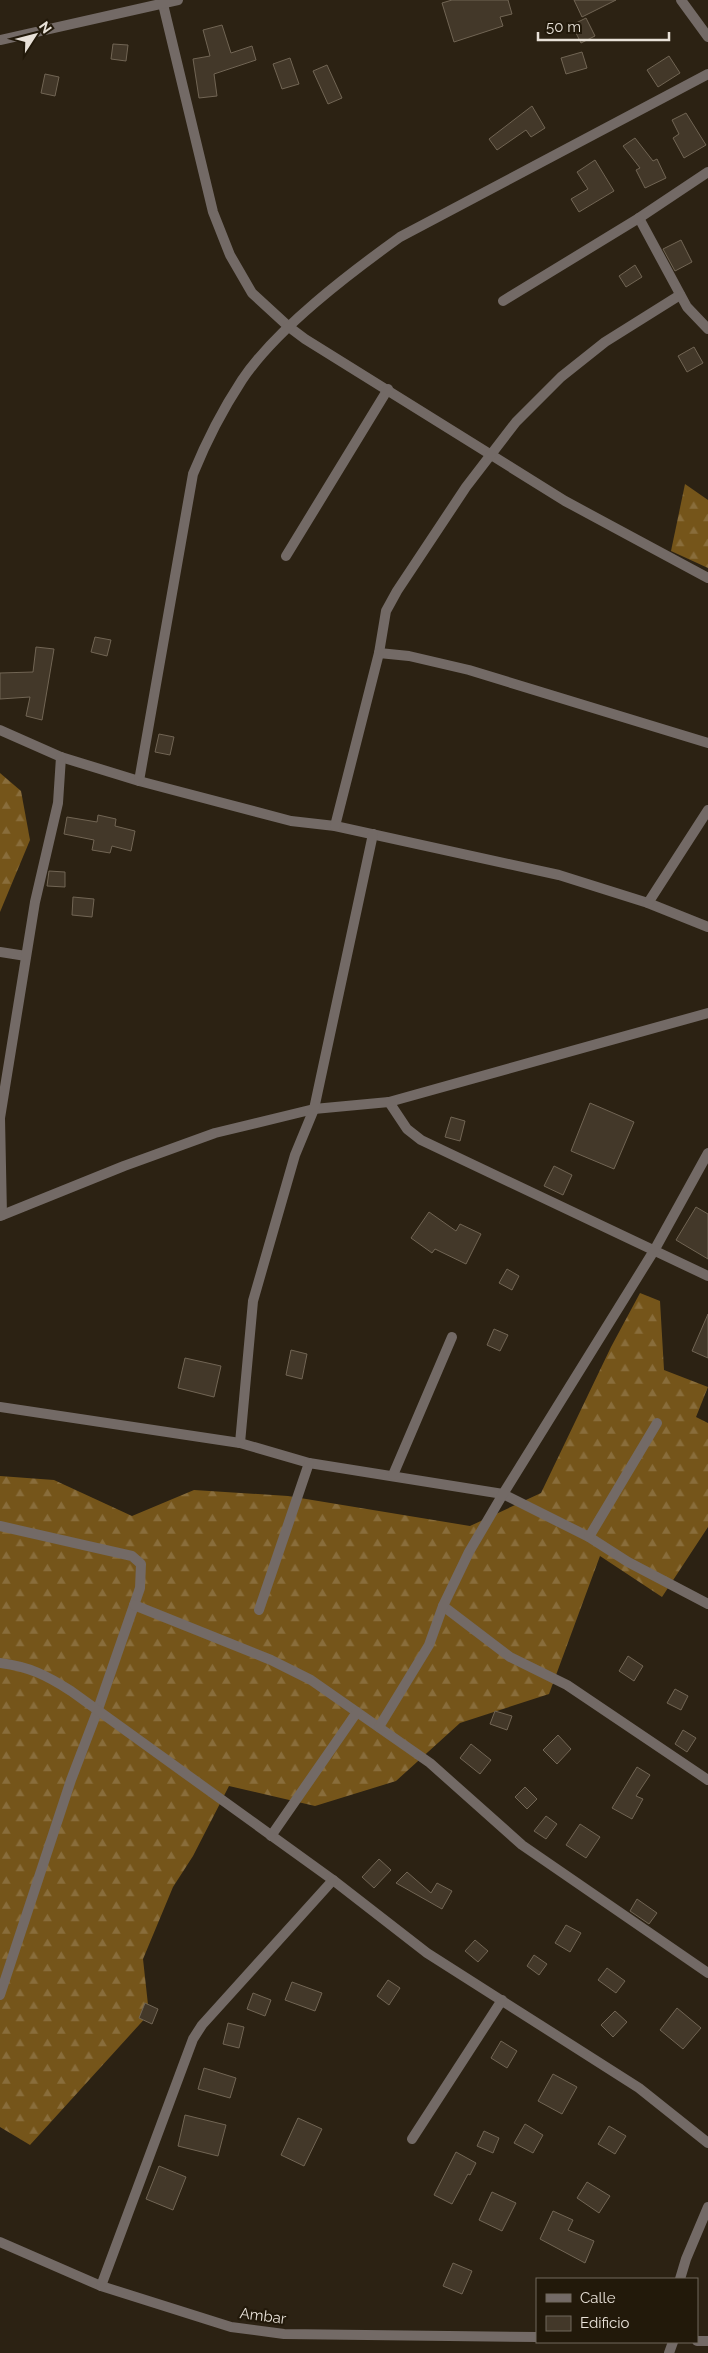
<svg xmlns="http://www.w3.org/2000/svg" width="708" height="2353" font-family="Raleway,sans-serif">
<style>
.forest{fill:url(#forest-firs)}
.building{fill:#433829;stroke:#716554}
.lines{fill:none;stroke-linecap:round;stroke-linejoin:round}
.street{stroke:#736a66;stroke-width:10}
.labels{text-anchor:middle;dominant-baseline:central;stroke-width:4.5;stroke-linejoin:round;paint-order:stroke}
.street-label{font-size:15px;fill:#e8e1d8;stroke:#22190a}
</style>
<defs>
<pattern id="forest-firs" width="22" height="20" patternUnits="userSpaceOnUse" patternTransform="scale(1.25)"><rect width="22" height="20" fill="#75551a"/><path d="M5 1l3.5 6h-7zM16 11l3.5 6h-7z" fill="#896d3b"/></pattern>
</defs>
<rect width="100%" height="100%" fill="#2c2213"/>
<g class="forest">
<path d="M685,484L708,500V568L671,551Z"/>
<path d="M0,773L21,791L30,840L0,912Z"/>
<path d="M640,1293L660,1301L664,1370L708,1387L696,1417L708,1423V1527L662,1597L600,1556L549,1694L460,1723L396,1781L315,1806L229,1786L193,1856L173,1887L143,1959L149,2014L30,2145L0,2127V1476L54,1480L132,1516L194,1490L288,1496L470,1526L541,1493L611,1347Z"/>
</g>
<g class="building">
<path d="M452,0H508L512,14L500,17L503,26L454,42L442,3Z"/>
<path d="M574,0H616L582,17Z"/>
<path d="M586,18L595,36L581,43L572,25Z"/>
<path d="M222,25L231,53L252,46L256,60L214,74L217,96L199,98L193,59L210,56L203,30Z"/>
<path d="M113,44L128,45L126,61L111,59Z"/>
<path d="M582,52L587,68L566,74L561,58Z"/>
<path d="M669,56L680,73L658,87L647,70Z"/>
<path d="M290,58L299,84L282,89L273,64Z"/>
<path d="M327,65L342,98L328,104L313,71Z"/>
<path d="M45,74L59,77L55,96L41,93Z"/>
<path d="M532,106L545,128L531,137L526,130L497,150L489,139Z"/>
<path d="M686,113L706,145L684,158L673,138L679,134L672,120Z"/>
<path d="M635,138L653,161L657,159L666,178L645,188L636,170L640,168L623,146Z"/>
<path d="M595,160L614,191L579,212L571,199L588,189L577,172Z"/>
<path d="M681,240L692,262L675,271L663,249Z"/>
<path d="M635,265L642,277L626,287L619,276Z"/>
<path d="M694,347L703,363L687,372L678,356Z"/>
<path d="M95,637L111,640L107,656L91,652Z"/>
<path d="M36,647L54,649L42,720L26,716L30,697L0,699V673L33,672Z"/>
<path d="M159,734L174,737L170,755L155,752Z"/>
<path d="M98,815L116,819L115,826L135,831L131,851L112,846L110,853L92,850L94,840L64,834L67,817L97,822Z"/>
<path d="M49,871L65,872V887L47,886Z"/>
<path d="M73,897L94,899L92,917L72,915Z"/>
<path d="M590,1103L634,1122L614,1169L571,1151Z"/>
<path d="M451,1117L465,1121L460,1141L445,1137Z"/>
<path d="M554,1166L572,1175L563,1195L544,1186Z"/>
<path d="M696,1207L708,1214V1259L676,1240Z"/>
<path d="M429,1212L456,1231L460,1224L481,1234L466,1264L435,1249L432,1253L411,1238Z"/>
<path d="M507,1269L519,1276L512,1290L499,1283Z"/>
<path d="M708,1314V1358L692,1351Z"/>
<path d="M494,1329L508,1335L500,1351L487,1345Z"/>
<path d="M291,1350L307,1354L302,1379L286,1375Z"/>
<path d="M185,1358L221,1366L214,1397L178,1388Z"/>
<path d="M628,1656L643,1666L634,1681L619,1671Z"/>
<path d="M675,1689L688,1696L681,1710L667,1703Z"/>
<path d="M495,1711L512,1716L507,1730L490,1724Z"/>
<path d="M683,1730L696,1738L687,1752L675,1744Z"/>
<path d="M558,1735L571,1749L557,1764L543,1750Z"/>
<path d="M471,1744L491,1760L480,1774L460,1758Z"/>
<path d="M637,1767L650,1775L636,1796L643,1799L632,1819L612,1808Z"/>
<path d="M525,1787L537,1799L527,1809L515,1797Z"/>
<path d="M546,1816L557,1824L546,1839L534,1831Z"/>
<path d="M580,1824L600,1837L586,1858L566,1845Z"/>
<path d="M379,1859L391,1870L374,1888L362,1877Z"/>
<path d="M407,1872L431,1893L437,1883L452,1891L442,1909L396,1883Z"/>
<path d="M637,1899L657,1913L649,1924L630,1911Z"/>
<path d="M566,1925L581,1933L570,1952L555,1943Z"/>
<path d="M475,1940L488,1951L478,1962L465,1951Z"/>
<path d="M534,1955L547,1964L539,1975L527,1966Z"/>
<path d="M607,1968L625,1981L616,1993L598,1980Z"/>
<path d="M388,1980L400,1988L389,2005L377,1996Z"/>
<path d="M292,1982L322,1993L315,2011L285,2000Z"/>
<path d="M253,1993L271,2000L265,2016L247,2009Z"/>
<path d="M145,2003L158,2009L152,2024L139,2018Z"/>
<path d="M677,2008L701,2028L683,2049L660,2030Z"/>
<path d="M615,2011L627,2022L613,2037L601,2025Z"/>
<path d="M228,2023L244,2027L239,2048L223,2044Z"/>
<path d="M501,2041L517,2051L507,2068L491,2058Z"/>
<path d="M204,2068L236,2078L230,2098L198,2089Z"/>
<path d="M553,2074L577,2087L562,2114L538,2101Z"/>
<path d="M185,2115L226,2125L218,2156L178,2146Z"/>
<path d="M298,2118L322,2129L304,2166L281,2155Z"/>
<path d="M525,2124L543,2135L533,2153L514,2143Z"/>
<path d="M609,2126L626,2136L615,2154L598,2144Z"/>
<path d="M484,2131L499,2138L493,2153L477,2146Z"/>
<path d="M456,2152L476,2163L470,2175L468,2174L452,2204L434,2195Z"/>
<path d="M159,2166L186,2177L173,2210L146,2199Z"/>
<path d="M587,2182L610,2196L599,2213L577,2198Z"/>
<path d="M492,2192L516,2203L502,2231L479,2220Z"/>
<path d="M553,2211L573,2220L568,2230L594,2241L585,2263L540,2239Z"/>
<path d="M453,2263L472,2271L462,2294L443,2286Z"/>
</g>
<g class="lines">
<g class="street">
<path d="M162,0L213,212L230,255L252,293L289,327L305,339L565,501L708,578"/>
<path d="M681,0L708,37"/>
<path d="M0,40L178,0"/>
<path d="M639,218L687,307L708,329"/>
<path d="M503,301L639,218L708,172"/>
<path d="M286,556L388,389"/>
<path d="M379,653L386,611L397,591L466,487L516,422L561,377L605,342L680,295"/>
<path d="M0,730L61,757L139,781L291,821L335,826L559,875L648,903L708,927"/>
<path d="M139,781L193,474C206,442 223,409 242,380C277,328 350,273 400,237L708,74"/>
<path d="M335,826L379,653L409,656L469,670L708,743"/>
<path d="M648,903L708,810"/>
<path d="M0,952L26,956"/>
<path d="M389,1102L407,1129L421,1140L708,1276"/>
<path d="M2,1215L0,1118L35,902L58,803L61,757"/>
<path d="M0,1216L124,1166L215,1133L314,1109L389,1102L708,1013"/>
<path d="M0,1407L240,1443L309,1463L503,1494L589,1537L628,1562L708,1604"/>
<path d="M240,1443L253,1301L295,1155L314,1109L373,834"/>
<path d="M393,1475L452,1337"/>
<path d="M0,1526L132,1556L141,1564L140,1588L97,1712L71,1780L0,1995"/>
<path d="M589,1537L657,1423"/>
<path d="M134,1605L271,1660L311,1680L430,1763L522,1845L708,1973"/>
<path d="M443,1606L510,1657L567,1685L708,1780"/>
<path d="M259,1610L309,1463"/>
<path d="M0,1663C30,1667 46,1675 71,1691L333,1880L427,1953L639,2088L708,2143"/>
<path d="M379,1727L429,1645L443,1606L469,1552L503,1494L655,1249L708,1153"/>
<path d="M271,1836L357,1712"/>
<path d="M412,2139L502,2000"/>
<path d="M0,2242L101,2286L231,2327L284,2334L537,2337"/>
<path d="M680,2279L686,2259L708,2207"/>
<path d="M101,2286L193,2039L202,2025L333,1880"/>
<path d="M697,2341H708"/>
<path d="M669,2353L673,2342"/>
</g>
</g>
<g class="labels">
<g class="street-label">
<text transform="translate(263 2316) rotate(7)">Ambar</text>
</g>
</g>
<rect x="536" y="2278" width="162" height="65" fill="#22190a" stroke="#71695c"/>
<rect x="546" y="2294" width="25" height="8" fill="#736a66" stroke="#71695c"/>
<text x="580" y="2303" font-size="15" fill="#e8e1d8">Calle</text>
<rect x="546" y="2316" width="25" height="15" fill="#433829" stroke="#71695c"/>
<text x="580" y="2328" font-size="15" fill="#e8e1d8">Edificio</text>
<g transform="translate(35 35) rotate(54)" stroke="#22190a" stroke-width="4" paint-order="stroke">
<path d="M0-4L9 19L0 12L-9 19Z" fill="#e8e1d8"/>
<text y="-8" font-size="14" font-weight="bold" text-anchor="middle" fill="#e8e1d8">N</text>
</g>
<path d="M538 32v8h131v-8" fill="none" stroke="#e8e1d8" stroke-width="2.5"/>
<text x="546" y="32" font-size="15" fill="#e8e1d8" stroke="#22190a" stroke-width="4" paint-order="stroke">50 m</text>
</svg>
